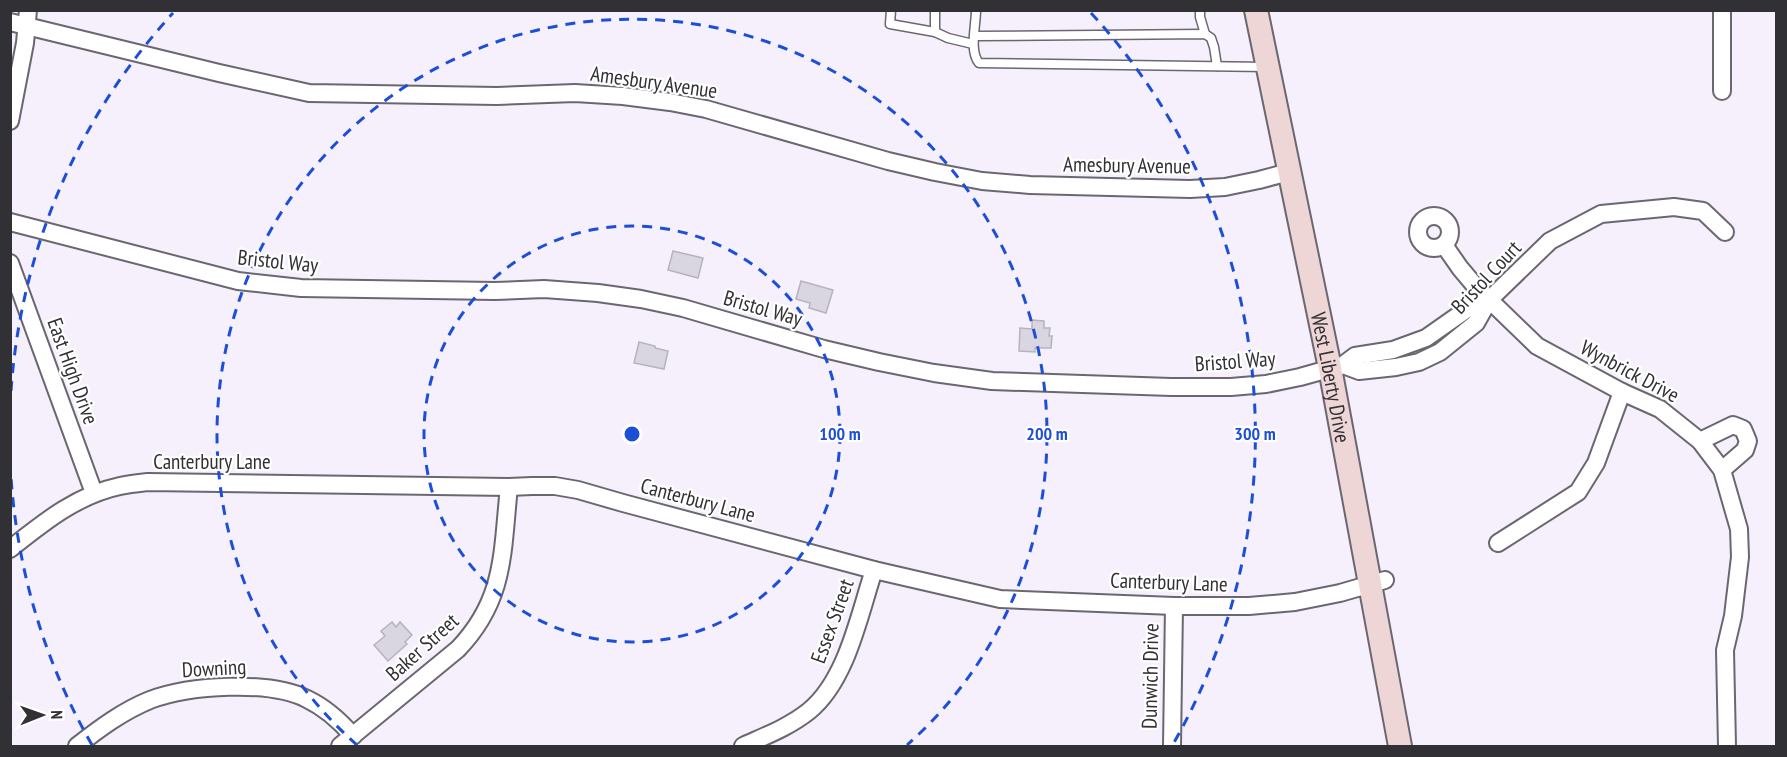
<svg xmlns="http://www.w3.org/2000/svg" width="1787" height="757" font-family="'PT Sans Narrow',sans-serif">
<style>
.building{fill:#d9d5e1;stroke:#b6b3be;stroke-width:1.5}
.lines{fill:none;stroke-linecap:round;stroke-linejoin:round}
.service-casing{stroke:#6b6771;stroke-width:11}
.minor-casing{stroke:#6b6771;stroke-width:20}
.secondary-casing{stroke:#6b6771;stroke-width:26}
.service{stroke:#fff;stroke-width:8}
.minor{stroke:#fff;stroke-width:16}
.secondary{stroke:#eed5d6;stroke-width:22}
.ring{fill:none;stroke:#1d4ed8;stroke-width:3;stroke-dasharray:10 8}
.labels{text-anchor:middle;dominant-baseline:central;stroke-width:4.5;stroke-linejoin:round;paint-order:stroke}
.street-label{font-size:21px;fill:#313034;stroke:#fff}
.centre{fill:#1d4ed8;stroke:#fff;stroke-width:3}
.ring-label{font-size:18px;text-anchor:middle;font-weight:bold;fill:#1d4ed8;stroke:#fff;stroke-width:4.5;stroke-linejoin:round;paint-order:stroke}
</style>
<rect width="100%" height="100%" fill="#f5f0fc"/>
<g class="building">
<path d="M673,251L703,258L698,278L668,270Z"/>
<path d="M801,281L833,290L826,313L809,308L810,303L796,299Z"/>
<path d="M1032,320L1044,321V328H1050L1049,336H1052L1051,348H1035V352L1019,351L1020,328L1032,329Z"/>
<path d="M639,342L655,346V348L668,351L664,369L634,363Z"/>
<path d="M392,622L396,627L400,622L412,635L405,642L407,644L388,661L374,645L385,636L381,631Z"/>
</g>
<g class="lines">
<defs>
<g id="service">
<path d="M891,10L890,24L935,32L948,38L973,44"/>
<path d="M976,10C976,26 969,51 979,63L1267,67"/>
<path d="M1200,10V17L1205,34"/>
<path d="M935,32V10"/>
<path d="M975,36L1205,34L1211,38L1214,47L1217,66"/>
</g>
<g id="minor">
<path d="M10,22L219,73L309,93L497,96L575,93L623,96L670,102L706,109L888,161L935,172L982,181L1030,185L1190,189L1225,187L1259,180L1289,172"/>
<path d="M1722,91V10"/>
<path d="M10,121L25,43L28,10"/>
<circle cx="1434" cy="232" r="16"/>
<path d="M10,222L238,281L301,288L495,291L544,289L598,293L641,299L683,308L824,349L879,362L934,373L992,381L1171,387H1231L1266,384L1300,377L1343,365L1355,356L1393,350L1426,338L1473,305L1489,300"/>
<path d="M1444,245L1460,268L1476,287L1537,346L1622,392L1660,409L1700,441L1722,470L1739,529L1740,557L1733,616L1725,650L1727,746"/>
<path d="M10,263L94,493"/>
<path d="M1343,365L1359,371L1396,367L1419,362L1440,352L1476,323L1489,300L1550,241L1601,214L1674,207L1703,211L1725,232"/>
<path d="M1700,441L1733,425L1743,429L1748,441L1745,450L1722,470"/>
<path d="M1498,543L1578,492L1596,463L1622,392"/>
<path d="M10,549C44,522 77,495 120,486C129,484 139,483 148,482L509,487L532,486H555L578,490L623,503L874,570L1000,599L1174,606H1249L1295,602L1340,593L1385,580"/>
<path d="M77,746C100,728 123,711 150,700C190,685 269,680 307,699C326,708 340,721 353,736"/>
<path d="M340,746L458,649C506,599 502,551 509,487"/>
<path d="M743,746C765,736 789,727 809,711C847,680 859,615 874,570"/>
<path d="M1172,746L1174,606"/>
</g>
<g id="secondary">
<path id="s1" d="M1256,10L1330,368L1400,746"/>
</g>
</defs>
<use href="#service" class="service-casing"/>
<use href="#minor" class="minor-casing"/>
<use href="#secondary" class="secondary-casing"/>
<use href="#service" class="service"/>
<use href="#minor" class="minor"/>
<use href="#secondary" class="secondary"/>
</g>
<g class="ring">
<circle cx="632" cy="434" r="208"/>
<path d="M357 745A415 415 0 1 1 907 745"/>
<path d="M92 745A623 623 0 0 1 11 477M11 391A623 623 0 0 1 173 13M1091 13A623 623 0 0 1 1172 746"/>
</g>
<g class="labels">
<g class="street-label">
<text transform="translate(654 82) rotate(8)">Amesbury Avenue</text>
<text transform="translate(1127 165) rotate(1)">Amesbury Avenue</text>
<text transform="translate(278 261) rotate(6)">Bristol Way</text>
<text transform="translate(1486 277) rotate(-47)">Bristol Court</text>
<text transform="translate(763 308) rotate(16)">Bristol Way</text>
<text transform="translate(1235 361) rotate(-4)">Bristol Way</text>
<text transform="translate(73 371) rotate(70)">East High Drive</text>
<text transform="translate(1630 371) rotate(28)">Wynbrick Drive</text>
<text stroke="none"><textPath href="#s1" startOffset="375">West Liberty Drive</textPath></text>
<text x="212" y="461">Canterbury Lane</text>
<text transform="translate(698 500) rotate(15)">Canterbury Lane</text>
<text transform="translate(1169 582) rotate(2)">Canterbury Lane</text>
<text transform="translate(832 621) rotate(-70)">Essex Street</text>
<text transform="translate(422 647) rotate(-42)">Baker Street</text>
<text transform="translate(214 668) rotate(-3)">Downing</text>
<text transform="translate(1150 676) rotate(-89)">Dunwich Drive</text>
</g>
</g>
<circle cx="632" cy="434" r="9" class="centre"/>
<g class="ring-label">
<text x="840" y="440">100 m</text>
<text x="1047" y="440">200 m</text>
<text x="1255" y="440">300 m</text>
</g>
<rect width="1787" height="757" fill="none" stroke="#313034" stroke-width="24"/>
<g transform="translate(42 715) rotate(89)" stroke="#ffffff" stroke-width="4.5" paint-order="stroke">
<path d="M0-4.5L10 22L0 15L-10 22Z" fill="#313034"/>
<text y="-9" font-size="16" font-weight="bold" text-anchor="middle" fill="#313034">N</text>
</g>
</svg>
